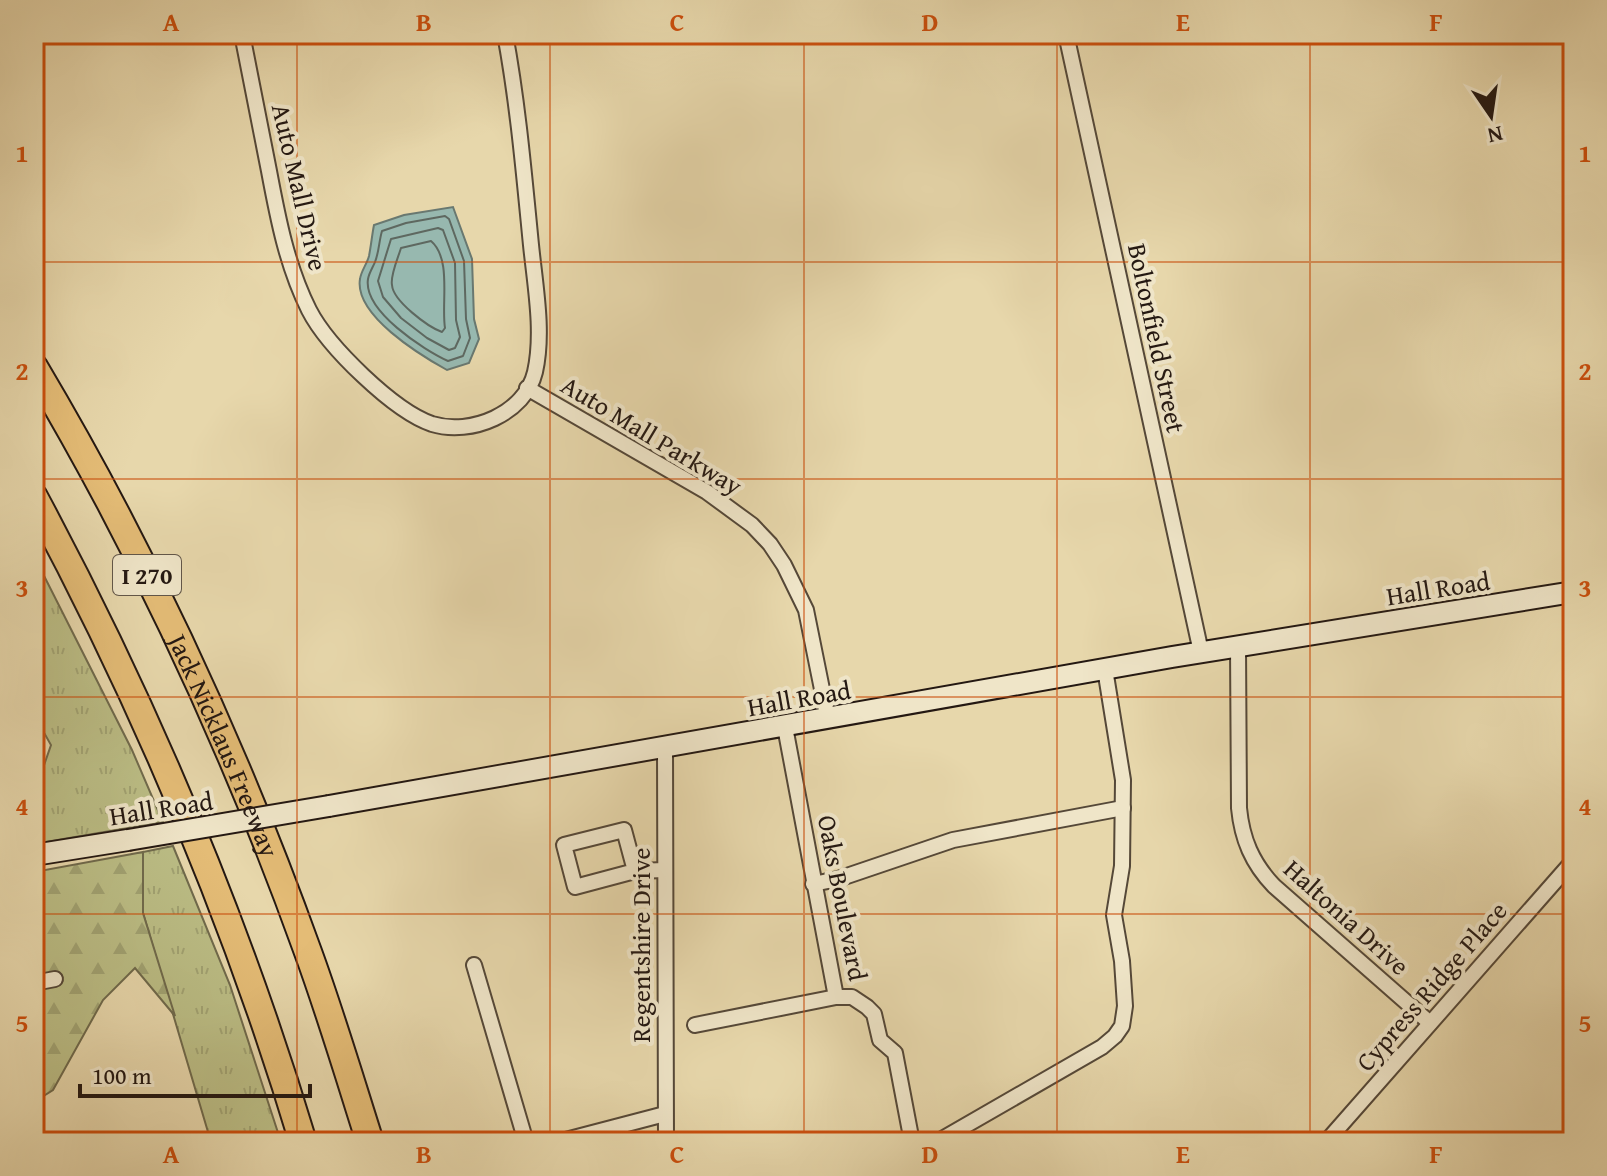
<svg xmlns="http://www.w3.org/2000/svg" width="1607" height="1176" font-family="'Gentium Book Plus',serif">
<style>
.grass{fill:url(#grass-tufts);stroke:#706a4c;stroke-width:2}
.forest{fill:url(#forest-firs);stroke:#706a4c;stroke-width:2}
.water{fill:#97b8af;stroke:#697870;stroke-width:2}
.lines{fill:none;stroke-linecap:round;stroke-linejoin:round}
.shore{stroke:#5e6860;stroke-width:2}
.minor-casing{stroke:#554838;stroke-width:18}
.secondary-casing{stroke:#241812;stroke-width:24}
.motorway-casing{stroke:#241812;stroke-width:30}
.minor{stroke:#efe5c8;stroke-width:14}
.secondary{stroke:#efe5c8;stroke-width:20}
.motorway{stroke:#e4bc76;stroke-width:26}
.rail{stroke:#241812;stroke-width:5;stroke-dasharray:14 14;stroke-linecap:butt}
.secondary-bridge-casing{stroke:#241812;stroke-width:24;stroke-linecap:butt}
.secondary-bridge{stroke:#efe5c8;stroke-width:20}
.grid{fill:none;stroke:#cb4f0d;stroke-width:2;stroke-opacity:0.55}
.labels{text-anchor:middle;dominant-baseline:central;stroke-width:8;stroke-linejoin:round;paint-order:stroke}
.shield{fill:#efe5c8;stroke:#615649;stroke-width:2}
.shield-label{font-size:24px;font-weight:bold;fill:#241812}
.street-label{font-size:26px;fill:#241812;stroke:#efe5c8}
.neatline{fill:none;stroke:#cb4f0d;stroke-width:3}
.grid-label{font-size:26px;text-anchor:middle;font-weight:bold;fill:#cb4f0d}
</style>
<defs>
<pattern id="grass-tufts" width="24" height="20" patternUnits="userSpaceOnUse" patternTransform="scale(2)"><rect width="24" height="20" fill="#bbbd85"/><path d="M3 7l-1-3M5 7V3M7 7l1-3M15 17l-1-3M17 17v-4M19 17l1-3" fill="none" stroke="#a1a272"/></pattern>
<pattern id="forest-firs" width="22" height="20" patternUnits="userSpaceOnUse" patternTransform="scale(2)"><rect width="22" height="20" fill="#bbbd85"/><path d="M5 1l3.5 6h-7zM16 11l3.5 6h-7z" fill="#a1a272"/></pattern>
</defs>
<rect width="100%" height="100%" fill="#e7d7ab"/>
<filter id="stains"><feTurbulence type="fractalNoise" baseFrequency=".0025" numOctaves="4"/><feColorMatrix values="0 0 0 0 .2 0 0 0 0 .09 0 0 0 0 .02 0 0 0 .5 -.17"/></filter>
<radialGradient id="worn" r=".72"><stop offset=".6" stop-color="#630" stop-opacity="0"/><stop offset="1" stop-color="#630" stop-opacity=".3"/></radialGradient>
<g class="grass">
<path d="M34,556L132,750L163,822L34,844V773L42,771L51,745L34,715Z"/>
<path d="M173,846L230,985L281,1142H211L143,913V852Z"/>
</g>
<path class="forest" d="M143,852V913L175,1016L135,968L103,1000L53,1090L34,1102V872Z"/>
<path class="water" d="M453,207L472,259L474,319L479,339L469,363L447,370C420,355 354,315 360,279C361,271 367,264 369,256C371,246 372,235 374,225L404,215Z"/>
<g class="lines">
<g class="shore">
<path d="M445,216L449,219L464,261L466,319L470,338L463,356L448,361C424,350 363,311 368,279C369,273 373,267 375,262C379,252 379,241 382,231L406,223Z"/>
<path d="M438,228L443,230L455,263L456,320L460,337L455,348L449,350L427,338L401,318L383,297L378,281L391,239Z"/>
<path d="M431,241C452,259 441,303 445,328L442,332C428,327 393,301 392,285C390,276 398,258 401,248Z"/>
</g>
<defs>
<g id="minor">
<path d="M242,34C251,80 260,125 269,171C278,219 287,266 309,310C328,347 394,411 432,424C471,436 525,414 535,372C544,332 535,285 531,245C524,174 518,104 505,34"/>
<path d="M1066,34L1201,652"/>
<path d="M527,388L707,492L752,525L770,544L784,565L806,610L828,719"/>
<path d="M1238,646L1239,808C1242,839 1252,863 1274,886L1430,1023"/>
<path d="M785,727L836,997"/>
<path d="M665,748L666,1142"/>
<path d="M635,871L624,830L564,845L575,887L635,871L665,870"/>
<path d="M813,884L838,879L953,840L1123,808"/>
<path d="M474,965L526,1142"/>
<path d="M34,983L55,979"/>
<path d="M695,1025L836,997H852L867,1007L874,1014L880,1040L895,1053L912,1142"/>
<path d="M558,1142L665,1114"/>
<path d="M937,1142L1102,1047L1115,1036L1122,1026L1125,1006L1122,961L1114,915L1122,866L1123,780L1105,669"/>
<path d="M1326,1142L1573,861"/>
</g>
<g id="secondary">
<path d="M329,806L1172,657L1573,592"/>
<path d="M34,855L128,840"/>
</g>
<g id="motorway">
<path id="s1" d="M34,367C144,552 235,749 308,952C331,1015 350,1079 370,1142"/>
<path d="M34,497C144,702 236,919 303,1142"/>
</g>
</defs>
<use href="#minor" class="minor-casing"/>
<use href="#secondary" class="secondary-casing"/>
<use href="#motorway" class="motorway-casing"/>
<use href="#minor" class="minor"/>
<use href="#secondary" class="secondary"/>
<use href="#motorway" class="motorway"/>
<path class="rail" d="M1556,1142L1573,1123"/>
<defs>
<path id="secondary-bridge" d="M128,840L329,806"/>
</defs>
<use href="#secondary-bridge" class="secondary-bridge-casing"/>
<use href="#secondary-bridge" class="secondary-bridge"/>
</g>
<path class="grid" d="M297,34V1142M550,34V1142M804,34V1142M1057,34V1142M1310,34V1142M34,262H1573M34,479H1573M34,697H1573M34,914H1573"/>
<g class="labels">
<rect class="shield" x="113" y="555" width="68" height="40" rx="6"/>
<g class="shield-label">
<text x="147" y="575">I 270</text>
</g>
<g class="street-label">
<text transform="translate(300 187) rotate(77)">Auto Mall Drive</text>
<text transform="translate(1157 338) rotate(78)">Boltonfield Street</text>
<text transform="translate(652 435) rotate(31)">Auto Mall Parkway</text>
<text transform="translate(1438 588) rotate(-9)">Hall Road</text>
<text transform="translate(799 698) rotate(-10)">Hall Road</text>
<text stroke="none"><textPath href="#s1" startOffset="424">Jack Nicklaus Freeway</textPath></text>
<text transform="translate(161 808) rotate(-9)">Hall Road</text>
<text transform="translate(843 898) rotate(79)">Oaks Boulevard</text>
<text transform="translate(1347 917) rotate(42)">Haltonia Drive</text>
<text transform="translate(640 945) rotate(-90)">Regentshire Drive</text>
<text transform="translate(1431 986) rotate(-49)">Cypress Ridge Place</text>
</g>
</g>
<rect width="1607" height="1176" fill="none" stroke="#e7d7ab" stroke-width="88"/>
<g transform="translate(1491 116) rotate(167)" stroke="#efe5c8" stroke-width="6" paint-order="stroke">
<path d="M0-6L14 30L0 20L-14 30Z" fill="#241812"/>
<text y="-12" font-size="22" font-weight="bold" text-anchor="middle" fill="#241812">N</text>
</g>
<path d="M80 1084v12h230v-12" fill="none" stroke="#241812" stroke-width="4"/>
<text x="92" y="1084" font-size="24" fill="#241812" stroke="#efe5c8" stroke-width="6" paint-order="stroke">100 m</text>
<rect x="44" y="44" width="1519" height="1088" class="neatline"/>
<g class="grid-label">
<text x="171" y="31">A</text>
<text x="424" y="31">B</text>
<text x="677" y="31">C</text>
<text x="930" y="31">D</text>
<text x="1183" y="31">E</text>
<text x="1436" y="31">F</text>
<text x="22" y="162">1</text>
<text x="1585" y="162">1</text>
<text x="22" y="380">2</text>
<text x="1585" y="380">2</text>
<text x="22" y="597">3</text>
<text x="1585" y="597">3</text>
<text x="22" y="815">4</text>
<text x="1585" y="815">4</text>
<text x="22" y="1032">5</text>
<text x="1585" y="1032">5</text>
<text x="171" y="1163">A</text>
<text x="424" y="1163">B</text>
<text x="677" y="1163">C</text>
<text x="930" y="1163">D</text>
<text x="1183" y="1163">E</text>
<text x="1436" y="1163">F</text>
</g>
<rect width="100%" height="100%" filter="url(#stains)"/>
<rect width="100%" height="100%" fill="url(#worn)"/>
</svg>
